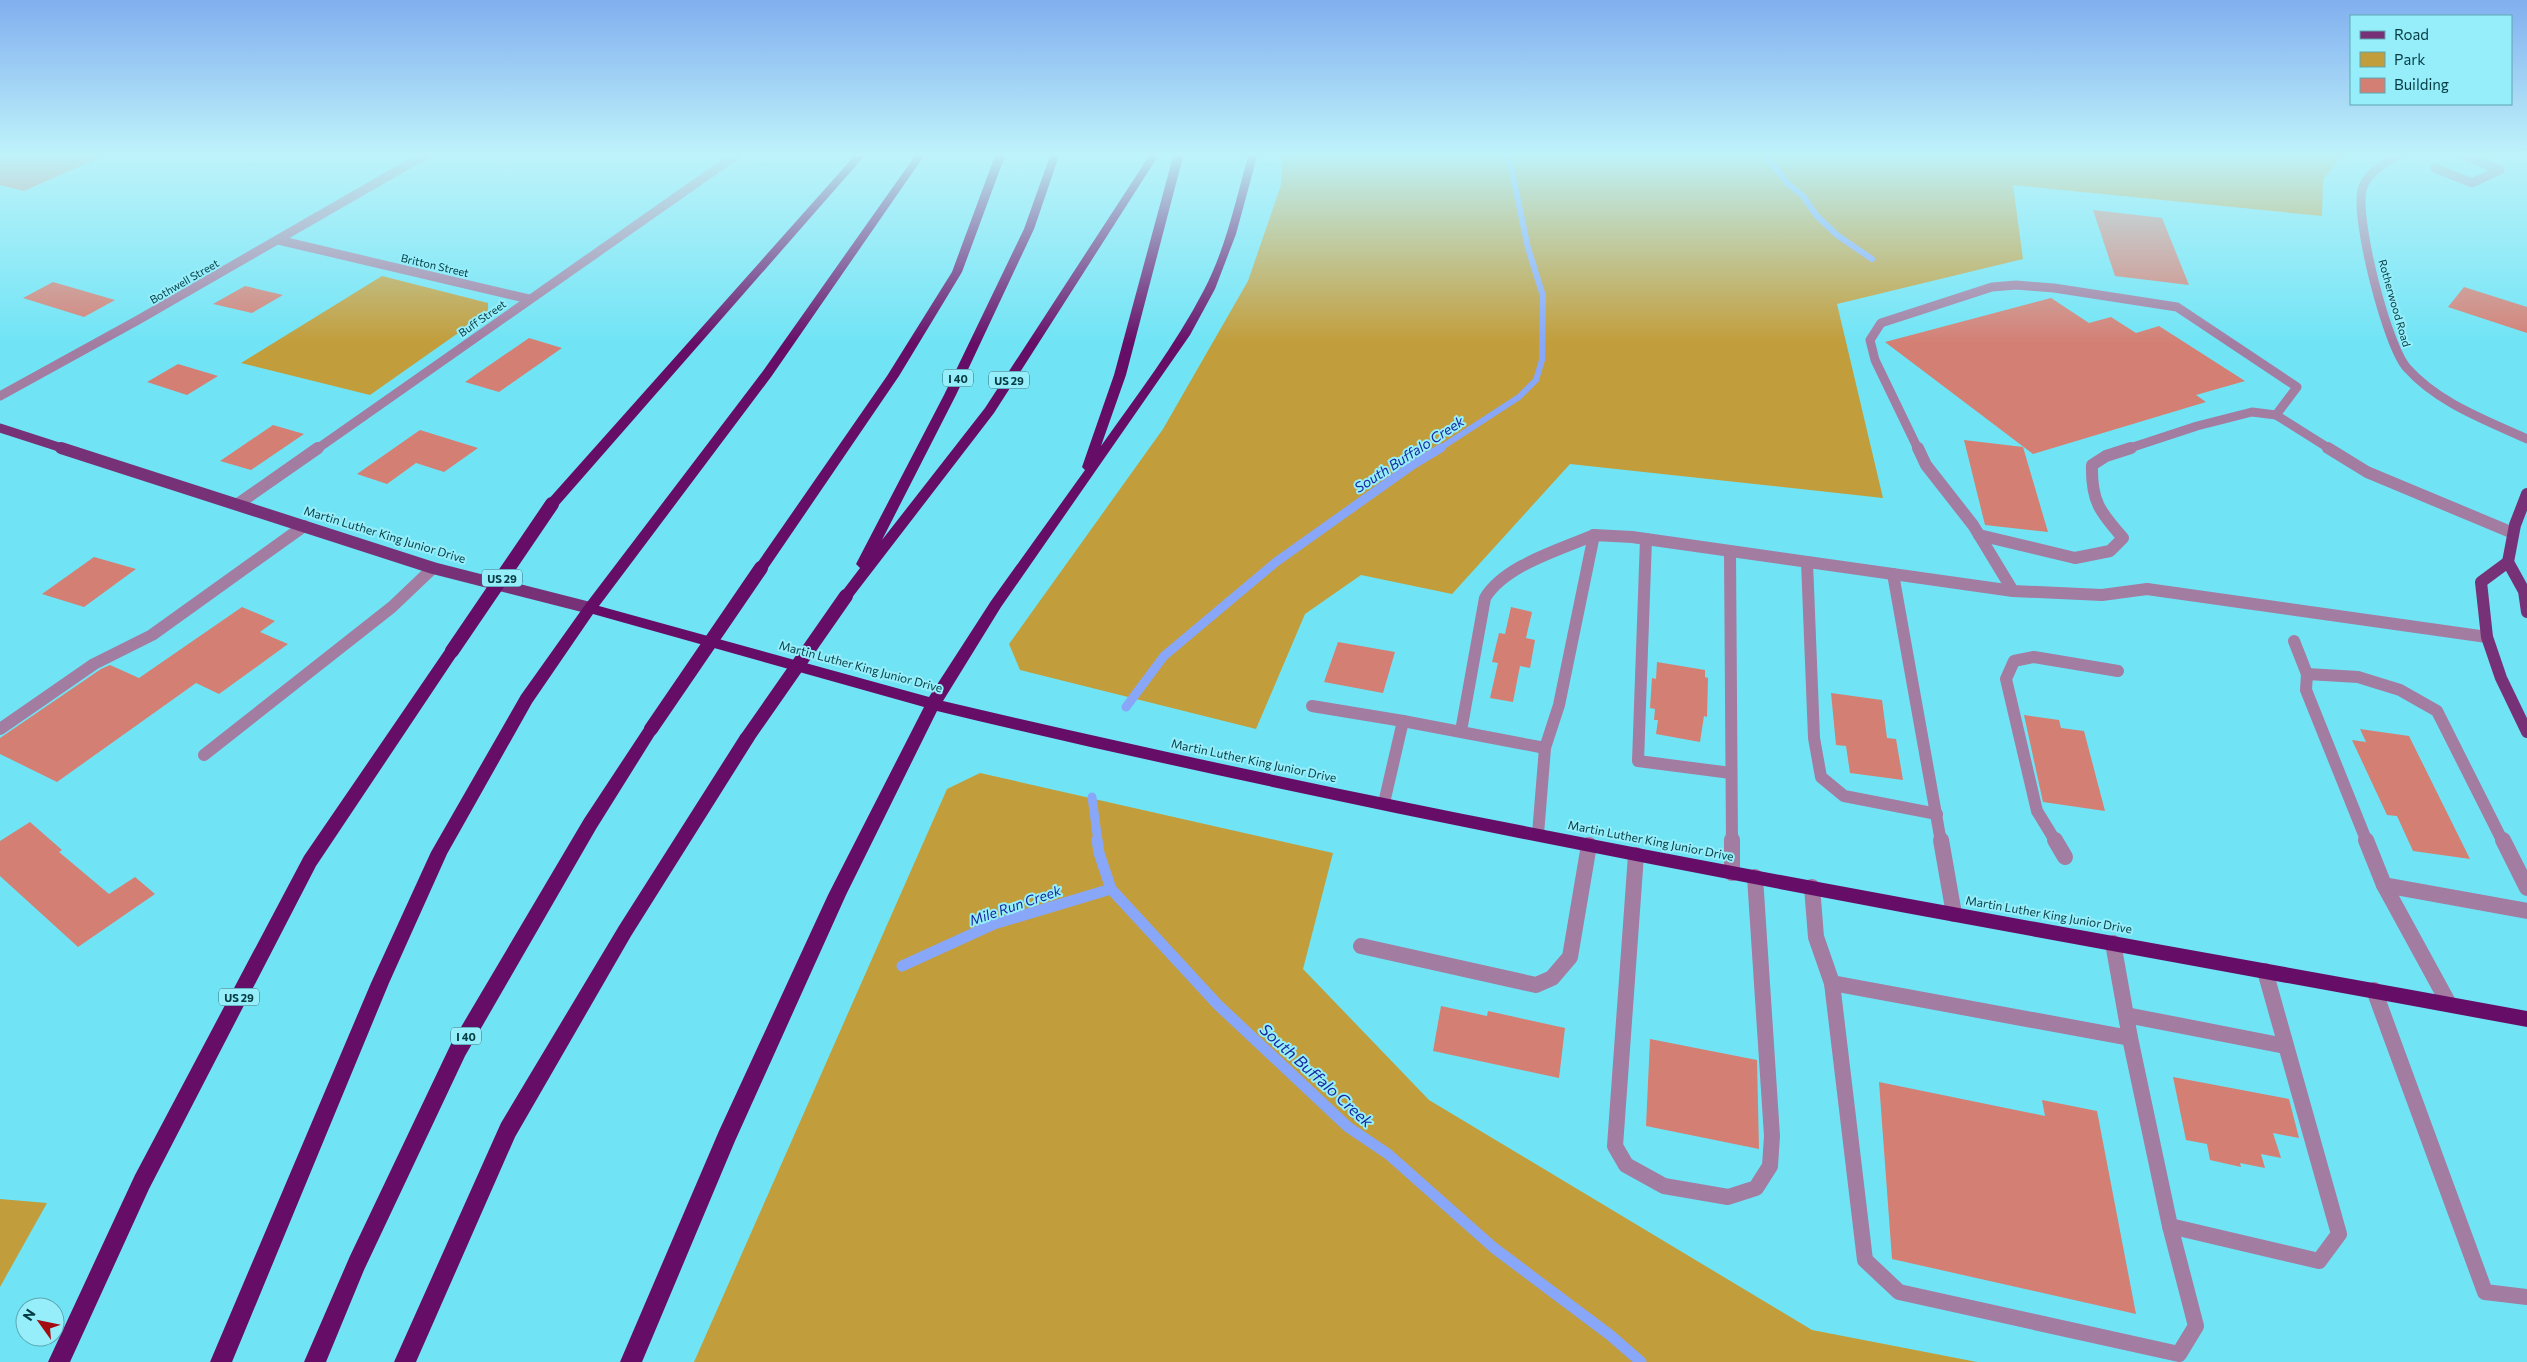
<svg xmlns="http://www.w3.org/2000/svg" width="2527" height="1362" font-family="Commissioner,sans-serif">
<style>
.green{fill:#c29d3b}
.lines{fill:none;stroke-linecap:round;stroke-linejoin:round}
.stream-far2{stroke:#88a7f9;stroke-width:6}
.stream-far1{stroke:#88a7f9;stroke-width:9}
.stream{stroke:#88a7f9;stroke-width:11}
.building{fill:#d47f74}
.minor-far2{stroke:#a37ca1;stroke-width:9}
.minor-far1{stroke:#a37ca1;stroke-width:12}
.minor{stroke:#a37ca1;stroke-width:16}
.major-far1{stroke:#773277;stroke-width:9}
.major{stroke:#773277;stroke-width:12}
.highway{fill:#660e67;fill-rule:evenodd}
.highway-bridge{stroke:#660e67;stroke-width:14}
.labels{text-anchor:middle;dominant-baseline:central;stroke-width:4;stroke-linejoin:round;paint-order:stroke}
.far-street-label{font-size:11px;fill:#043c42;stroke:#96eefb}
.shield{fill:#96eefb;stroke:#30717a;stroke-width:1}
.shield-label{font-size:11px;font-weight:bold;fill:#043c42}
.street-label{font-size:12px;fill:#043c42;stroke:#96eefb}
.water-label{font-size:14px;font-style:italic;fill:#18289d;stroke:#96eefb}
.near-water-label{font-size:16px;font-style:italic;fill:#18289d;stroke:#96eefb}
</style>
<rect width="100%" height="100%" fill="#70e4f5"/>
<g class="green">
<path d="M1283,153H2344L2323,180L2322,216L2013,185L2023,259L1837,304L1883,498L1570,464L1452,594L1361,575L1305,614L1256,729L1020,670L1009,644L1163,429L1248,281L1281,185Z"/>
<path d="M382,276L488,303V312L370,395L241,363Z"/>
<path d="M980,773L1333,853L1303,969L1429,1100L1812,1330L1977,1362H694L947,789Z"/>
<path d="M0,1199L47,1203L0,1287Z"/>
</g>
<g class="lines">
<g class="stream-far2">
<path d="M1764,153L1787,183L1803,196L1816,215L1837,235L1872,259"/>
<path d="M1439,449L1519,397L1536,380L1542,360L1543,296L1528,248L1508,153"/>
</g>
<g class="stream-far1">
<path d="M1126,707L1164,656L1276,562L1411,466L1441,448"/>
<path d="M1092,797L1098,842"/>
</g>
<g class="stream">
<path d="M1097,840L1099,853L1111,889L1218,1005L1348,1127L1388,1154L1494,1248L1610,1335L1641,1362"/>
<path d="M902,966L994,924L1111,889"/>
</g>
</g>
<g class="building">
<path d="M0,153H110L24,191L0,185Z"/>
<path d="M2093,210L2162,218L2189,285L2115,276Z"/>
<path d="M53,282L115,300L84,317L23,298Z"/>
<path d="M245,286L283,295L252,313L213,304Z"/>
<path d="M2464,287L2527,307V333L2448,307Z"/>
<path d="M2051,298L2089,323L2111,317L2136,333L2159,326L2245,381L2196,395L2206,402L2033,454L1885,342Z"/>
<path d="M529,338L562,348L499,392L465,382Z"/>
<path d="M178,364L218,376L187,395L147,382Z"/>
<path d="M273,425L304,434L251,470L220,461Z"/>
<path d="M420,430L478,448L444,472L416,463L387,484L357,474Z"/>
<path d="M1964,440L2023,447L2048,532L1985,525Z"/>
<path d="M94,557L136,569L84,607L42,594Z"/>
<path d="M242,607L275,621L260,632L288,644L219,694L196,683L57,782L0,754V738L101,669L110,665L139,678Z"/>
<path d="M1511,607L1532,612L1526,638L1535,640L1530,668L1520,666L1513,702L1490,698L1498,663L1492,662L1499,633L1505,634Z"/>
<path d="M1338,642L1395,652L1383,693L1324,682Z"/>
<path d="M1657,662L1705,670V677L1708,678L1707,717L1704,716L1700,742L1656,734L1658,720H1654L1655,709L1650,708L1652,678L1656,679Z"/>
<path d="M1831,693L1882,700L1887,738L1896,739L1903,780L1850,773L1846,746L1836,745Z"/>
<path d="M2024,715L2059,720L2061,728L2084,731L2105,811L2043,802Z"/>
<path d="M2360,729L2409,736L2470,859L2413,851L2397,816L2387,815L2352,740L2366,742Z"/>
<path d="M30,822L62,850L59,852L109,894L135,877L155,894L78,947L0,876V841Z"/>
<path d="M1441,1006L1487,1016L1488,1011L1565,1028L1559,1078L1433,1051Z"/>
<path d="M1650,1039L1757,1060L1759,1149L1646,1126Z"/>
<path d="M2173,1077L2289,1099L2299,1138L2273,1133L2281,1158L2261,1154L2265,1168L2240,1163L2241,1167L2210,1160L2207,1144L2186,1140Z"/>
<path d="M1879,1082L2045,1116L2042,1100L2097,1111L2136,1314L1892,1259Z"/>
</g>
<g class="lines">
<g class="minor-far2">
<path d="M2403,153C2388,160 2366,173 2362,190C2355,220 2387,346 2407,368C2438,403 2486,420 2527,439"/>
<path d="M2435,168L2472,183L2500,170L2458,153"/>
<path d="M278,240L529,299"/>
<path d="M0,396L138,320L428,153"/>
<path d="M317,449L739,153"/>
<path d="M1918,449L1875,360L1870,340L1881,323L1992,287L2016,285L2054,288L2177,307L2297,387L2276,415L2330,449"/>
<path d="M2127,449L2197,426L2252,412L2276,415"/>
</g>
<g class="minor-far1">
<path d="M1918,448L1926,465L1973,525L2013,591L2102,595L2147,589L2487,637"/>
<path d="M2328,448L2367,472L2513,533"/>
<path d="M238,504L318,448"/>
<path d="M1979,535L2075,558L2110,551L2123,538C2100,512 2091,501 2092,465L2106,456L2131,448"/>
<path d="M1646,539L1638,761L1731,773"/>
<path d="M1730,551L1732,842"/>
<path d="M1807,562L1814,738L1821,777L1844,796L1937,814"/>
<path d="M1893,574L1941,842"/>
<path d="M2294,641L2307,674"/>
<path d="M1312,706L1403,721"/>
<path d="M0,729L94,664L152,635L304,526"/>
<path d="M1461,731L1485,598C1505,565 1560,550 1594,535"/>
<path d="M204,755L392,607L433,568"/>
<path d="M1384,803L1403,721L1545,748"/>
<path d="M1538,834L1545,748L1559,705L1594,535L1632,537L2013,591"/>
<path d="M2056,842L2037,811L2006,679L2014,661L2034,657L2118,671"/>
<path d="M2367,842L2306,690L2307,674L2358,677L2400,690L2437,711L2503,842"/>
</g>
<g class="minor">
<path d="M1732,840V873"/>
<path d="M1941,840L1954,914"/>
<path d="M2055,840L2065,857"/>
<path d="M2366,840L2384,885L2449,1004"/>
<path d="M2503,840L2527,888"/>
<path d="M1636,855L1615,1146L1626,1165L1664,1186L1728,1197L1756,1188L1770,1166L1772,1136L1755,877"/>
<path d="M2384,885L2527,911"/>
<path d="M1812,887L1816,937L1832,983L2130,1038L2113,943"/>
<path d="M1361,946L1536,985L1552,978L1570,957L1589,845"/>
<path d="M1832,983L1865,1260L1899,1292L2179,1354L2196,1326L2170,1226"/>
<path d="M2374,990L2485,1292L2527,1297"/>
<path d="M2126,1015L2285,1046"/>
<path d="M2130,1038L2170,1226L2319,1261L2339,1234L2265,971"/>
</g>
<path class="major-far1" d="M0,428L65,449"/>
<g class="major">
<path d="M61,448L433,568L590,608"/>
<path d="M2527,494L2515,525L2508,562L2524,591L2527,612"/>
<path d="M2508,562L2481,582L2487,637L2501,678L2527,732"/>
</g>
<g class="highway">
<path d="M857,153H867L557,507H547L545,504L547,501Z"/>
<path d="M917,153H926L771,377L599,606L929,697L991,601L1085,470L1082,467L1114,375L1174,153H1184L1126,375L1101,446C1137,395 1175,346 1204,290C1226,248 1236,199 1249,153H1258L1236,234L1215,289L1190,335L1001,607L943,701C1466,825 1998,914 2527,1011V1027C1996,929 1463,837 937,711L846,895L735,1141L642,1362H620L719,1131L828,895L924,707L593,614L532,703L447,854L389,983L232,1362H210L371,983L431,852L521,695L585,605L763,371Z"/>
<path d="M996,153H1006L962,272L899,376L766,571H756L754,568L756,565L887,376L952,272Z"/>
<path d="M1051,153H1060L1034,229L956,395L882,540L985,408L1151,153H1160L994,413L851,599H841L839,596L841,593L860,568L856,564L944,395L1024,229Z"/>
<path d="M452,646L457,647L459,651L457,655L316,866L149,1189L70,1362H48L135,1175L304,856L447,647Z"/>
<path d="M651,723L656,725L659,729L656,733L596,829L465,1056L364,1270L326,1362H304L350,1256L451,1044L584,819L646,725Z"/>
<path d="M747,732L753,734L755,738L753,742L631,936L515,1137L416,1362H394L501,1123L619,926L741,734Z"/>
</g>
<g class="highway-bridge">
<path d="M452,651L552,504"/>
<path d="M651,729L761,568"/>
<path d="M747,738L846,596"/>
</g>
</g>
<linearGradient id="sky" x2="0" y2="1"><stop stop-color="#81afef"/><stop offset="0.45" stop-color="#bff3fa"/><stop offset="1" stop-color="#bff3fa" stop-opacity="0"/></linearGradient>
<rect width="2527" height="343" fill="url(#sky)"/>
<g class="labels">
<g class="far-street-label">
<text transform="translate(435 265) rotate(13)">Britton Street</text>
<text transform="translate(184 281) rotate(-30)">Bothwell Street</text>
<text transform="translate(2395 303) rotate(74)">Rotherwood Road</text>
<text transform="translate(482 318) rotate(-35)">Buff Street</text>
</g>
<g class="shield">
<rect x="943" y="369.5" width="30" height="17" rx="4"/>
<rect x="989" y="371.5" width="40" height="17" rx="4"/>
<rect x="482" y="569.5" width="40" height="17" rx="4"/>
<rect x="219" y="988.5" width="40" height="17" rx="4"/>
<rect x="451" y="1027.5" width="30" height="17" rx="4"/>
</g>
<g class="shield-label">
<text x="958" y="378">I 40</text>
<text x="1009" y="380">US 29</text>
<text x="502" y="578">US 29</text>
<text x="239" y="997">US 29</text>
<text x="466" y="1036">I 40</text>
</g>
<g class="street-label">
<text transform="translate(385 534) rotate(17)">Martin Luther King Junior Drive</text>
<text transform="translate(861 666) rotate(15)">Martin Luther King Junior Drive</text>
<text transform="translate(1254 760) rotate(12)">Martin Luther King Junior Drive</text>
<text transform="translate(1651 840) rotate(11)">Martin Luther King Junior Drive</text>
<text transform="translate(2049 914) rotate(10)">Martin Luther King Junior Drive</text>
</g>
<g class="water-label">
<text transform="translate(1409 454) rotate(-33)">South Buffalo Creek</text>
<text transform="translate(1015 905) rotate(-19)">Mile Run Creek</text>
</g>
<g class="near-water-label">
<text transform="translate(1317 1075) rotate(42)">South Buffalo Creek</text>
</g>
</g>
<rect x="2350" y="15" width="162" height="90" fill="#96eefb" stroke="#5ca7b1"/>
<rect x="2360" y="31" width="25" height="8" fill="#773277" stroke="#5ca7b1"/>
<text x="2394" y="40" font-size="15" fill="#043c42">Road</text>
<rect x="2360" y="52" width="25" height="15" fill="#c29d3b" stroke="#5ca7b1"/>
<text x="2394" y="65" font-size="15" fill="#043c42">Park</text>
<rect x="2360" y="78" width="25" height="15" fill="#d47f74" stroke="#5ca7b1"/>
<text x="2394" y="90" font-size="15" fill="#043c42">Building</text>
<g transform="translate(40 1322) rotate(303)"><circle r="24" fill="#96eefb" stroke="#5ca7b1"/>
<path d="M0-4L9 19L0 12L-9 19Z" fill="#a40c10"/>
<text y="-8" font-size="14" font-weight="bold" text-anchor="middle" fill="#043c42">N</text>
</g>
</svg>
